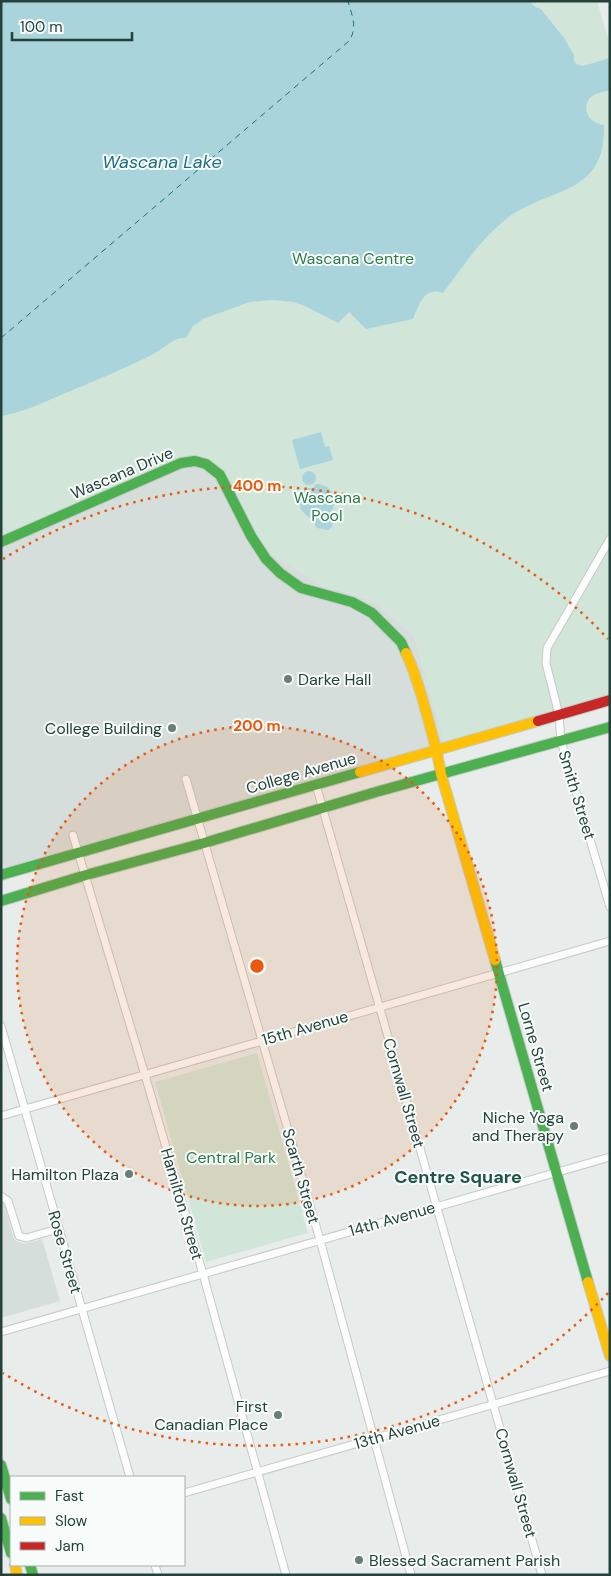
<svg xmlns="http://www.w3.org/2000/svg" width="611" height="1576" font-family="'DM Sans',sans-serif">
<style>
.built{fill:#d6dedb}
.green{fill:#d1e6d8}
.water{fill:#a9d4db}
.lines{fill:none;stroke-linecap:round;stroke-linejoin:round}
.ferry{stroke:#1c6f80;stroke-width:1;stroke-dasharray:6 5;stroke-linecap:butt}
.street-casing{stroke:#c5cac8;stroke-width:9}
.fast-casing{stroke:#c3cbc8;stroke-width:12}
.slow-casing{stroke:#c3cbc8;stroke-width:12}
.jam-casing{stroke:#c3cbc8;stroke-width:12}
.street{stroke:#fcfcfc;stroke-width:7}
.fast{stroke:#4caf50;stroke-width:10}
.slow{stroke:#ffc107;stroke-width:10}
.jam{stroke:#c62828;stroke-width:10}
.ring{fill:none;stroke:#e8590c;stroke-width:2.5;stroke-dasharray:2.5 5}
.poi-dot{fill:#697e78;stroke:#f7fbf9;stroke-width:2}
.labels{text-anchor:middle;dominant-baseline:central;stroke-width:4;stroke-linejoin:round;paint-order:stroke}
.park-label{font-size:16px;fill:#2d7a4b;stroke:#f7fbf9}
.street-label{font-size:16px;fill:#24423a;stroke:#f7fbf9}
.poi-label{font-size:16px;fill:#24423a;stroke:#f7fbf9;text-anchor:end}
.water-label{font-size:18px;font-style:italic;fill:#1c6f80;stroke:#f7fbf9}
.neighbourhood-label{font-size:18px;font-weight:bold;fill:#1f5548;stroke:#f7fbf9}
.centre{fill:#e8590c;stroke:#f7fbf9;stroke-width:2.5}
.ring-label{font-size:15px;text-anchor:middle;font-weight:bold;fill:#e8590c;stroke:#f7fbf9;stroke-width:4;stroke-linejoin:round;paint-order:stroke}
</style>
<rect width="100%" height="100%" fill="#e8edeb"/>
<g class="built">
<path d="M180,465H194L206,468L214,476L222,487L321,585L372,600L414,635L445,743L1,869V546Z"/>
<path d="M4,1203L14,1239L16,1241L25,1244L42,1239L60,1301L1,1318V1204Z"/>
</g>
<g class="green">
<path d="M1,1H597L610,45V694L445,743L414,635L372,600L321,585L246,539L222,487L214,476L206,468L195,465H180L1,546Z"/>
<path d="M257,1053L308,1233L206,1262L155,1082Z"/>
</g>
<g class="water">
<path d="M1,1H530L535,7L541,9L564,38L574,55V60L576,64L583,66L610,58V90C603,92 595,93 590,98C580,110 591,124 604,125C606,198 548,186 505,220C480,240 462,268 443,293C424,286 419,305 413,319L366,329L349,312L338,323L305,306L293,302L272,300L250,302L203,319L193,326L186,338C175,336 162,350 152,355C123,369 93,382 63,394C43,403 23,412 1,416Z"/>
<path d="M321,432L325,447L329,446L333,460L300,469L292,440Z"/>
<circle cx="309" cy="478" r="7"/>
<path d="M316,484C335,484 340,505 327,516L333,524L332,527L328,530L317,528L315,526V520C300,515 292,498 307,488H313Z"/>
</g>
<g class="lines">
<path class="ferry" d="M1,338L349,41C358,27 352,16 348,1"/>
<defs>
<g id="street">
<path d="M610,539L547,648L546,663L559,715L561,741L610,907"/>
<path d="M186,779L320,1240L411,1575"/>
<path d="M316,785L542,1575"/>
<path d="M73,835L145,1075L203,1274L286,1575"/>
<path d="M1,1026L130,1477"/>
<path d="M1,1116L610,941"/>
<path d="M1,1196L8,1201L19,1236L26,1238L58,1229"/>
<path d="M1,1332L610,1157"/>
<path d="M184,1493L610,1371"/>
<path d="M155,1565L158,1575"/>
</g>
<g id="fast">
<path d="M1,542L181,463L195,461L206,464L220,475L251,536L266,559L280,573L301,588L352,602L372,613L401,642L406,653"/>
<path d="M1,875L360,772"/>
<path d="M1,901L86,875L204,843L376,792L610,727"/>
<path d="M495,960L588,1282"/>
<path d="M1,1465L11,1499"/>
<path d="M1,1518L11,1553"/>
<path d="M30,1565L33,1575"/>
</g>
<g id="slow">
<path d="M406,653C413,667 417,682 422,697C429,723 437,748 441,774L495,960"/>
<path d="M360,772L538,721"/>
<path d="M588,1282L610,1356"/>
<path d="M15,1565L17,1575"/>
</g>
<path id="jam" d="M538,721L610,700"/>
</defs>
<use href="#street" class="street-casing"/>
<use href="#fast" class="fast-casing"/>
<use href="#slow" class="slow-casing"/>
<use href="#jam" class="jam-casing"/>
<use href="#street" class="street"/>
<use href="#fast" class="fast"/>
<use href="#slow" class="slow"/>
<use href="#jam" class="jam"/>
</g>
<circle cx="257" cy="966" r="240" fill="#e8590c" fill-opacity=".12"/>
<g class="ring">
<circle cx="257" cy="966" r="240"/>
<path d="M608 1293A480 480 0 0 1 3 1373M3 559A480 480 0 0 1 608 639"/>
</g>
<g class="poi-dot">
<circle cx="288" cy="679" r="5"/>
<circle cx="172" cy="728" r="5"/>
<circle cx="574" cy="1126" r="5"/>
<circle cx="129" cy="1174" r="5"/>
<circle cx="278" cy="1415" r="5"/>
<circle cx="359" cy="1560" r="5"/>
</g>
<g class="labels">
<g class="park-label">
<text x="353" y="258">Wascana Centre</text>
<text x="327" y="497">Wascana<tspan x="327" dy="18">Pool</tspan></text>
<text x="231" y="1157">Central Park</text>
</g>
<g class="street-label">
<text transform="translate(122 473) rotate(-23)">Wascana Drive</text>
<text transform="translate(301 773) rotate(-16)">College Avenue</text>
<text transform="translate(577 795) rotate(73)">Smith Street</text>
<text transform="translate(305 1028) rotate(-16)">15th Avenue</text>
<text transform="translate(536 1047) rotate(74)">Lorne Street</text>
<text transform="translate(404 1093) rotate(74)">Cornwall Street</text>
<text transform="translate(301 1176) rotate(74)">Scarth Street</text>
<text transform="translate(182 1204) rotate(74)">Hamilton Street</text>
<text transform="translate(392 1219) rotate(-16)">14th Avenue</text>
<text transform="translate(65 1252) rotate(74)">Rose Street</text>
<text transform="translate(397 1432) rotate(-16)">13th Avenue</text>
<text transform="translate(516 1483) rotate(74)">Cornwall Street</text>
</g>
<g class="poi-label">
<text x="298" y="679" text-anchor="start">Darke Hall</text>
<text x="162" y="728">College Building</text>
<text x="564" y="1117">Niche Yoga<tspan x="564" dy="18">and Therapy</tspan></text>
<text x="119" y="1174">Hamilton Plaza</text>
<text x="268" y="1406">First<tspan x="268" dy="18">Canadian Place</tspan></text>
<text x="369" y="1560" text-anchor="start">Blessed Sacrament Parish</text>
</g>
<g class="water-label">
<text x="162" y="162">Wascana Lake</text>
</g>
<g class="neighbourhood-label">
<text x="458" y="1177">Centre Square</text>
</g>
</g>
<circle cx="257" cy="966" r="8" class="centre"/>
<g class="ring-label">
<text x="257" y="491">400 m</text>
<text x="257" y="731">200 m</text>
</g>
<rect width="611" height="1576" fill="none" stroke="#24423a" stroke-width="5"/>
<rect x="10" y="1476" width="175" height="90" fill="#f7fbf9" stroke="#a3b1ad"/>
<rect x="20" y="1492" width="25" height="8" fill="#4caf50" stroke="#a3b1ad"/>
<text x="55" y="1501" font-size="15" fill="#24423a">Fast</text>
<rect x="20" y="1517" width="25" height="8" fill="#ffc107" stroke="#a3b1ad"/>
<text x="55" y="1526" font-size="15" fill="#24423a">Slow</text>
<rect x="20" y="1542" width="25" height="8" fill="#c62828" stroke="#a3b1ad"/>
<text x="55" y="1551" font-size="15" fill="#24423a">Jam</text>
<path d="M12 32v8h120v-8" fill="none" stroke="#24423a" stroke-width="2.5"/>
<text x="20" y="32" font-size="15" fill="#24423a" stroke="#f7fbf9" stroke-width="4" paint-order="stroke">100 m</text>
</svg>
